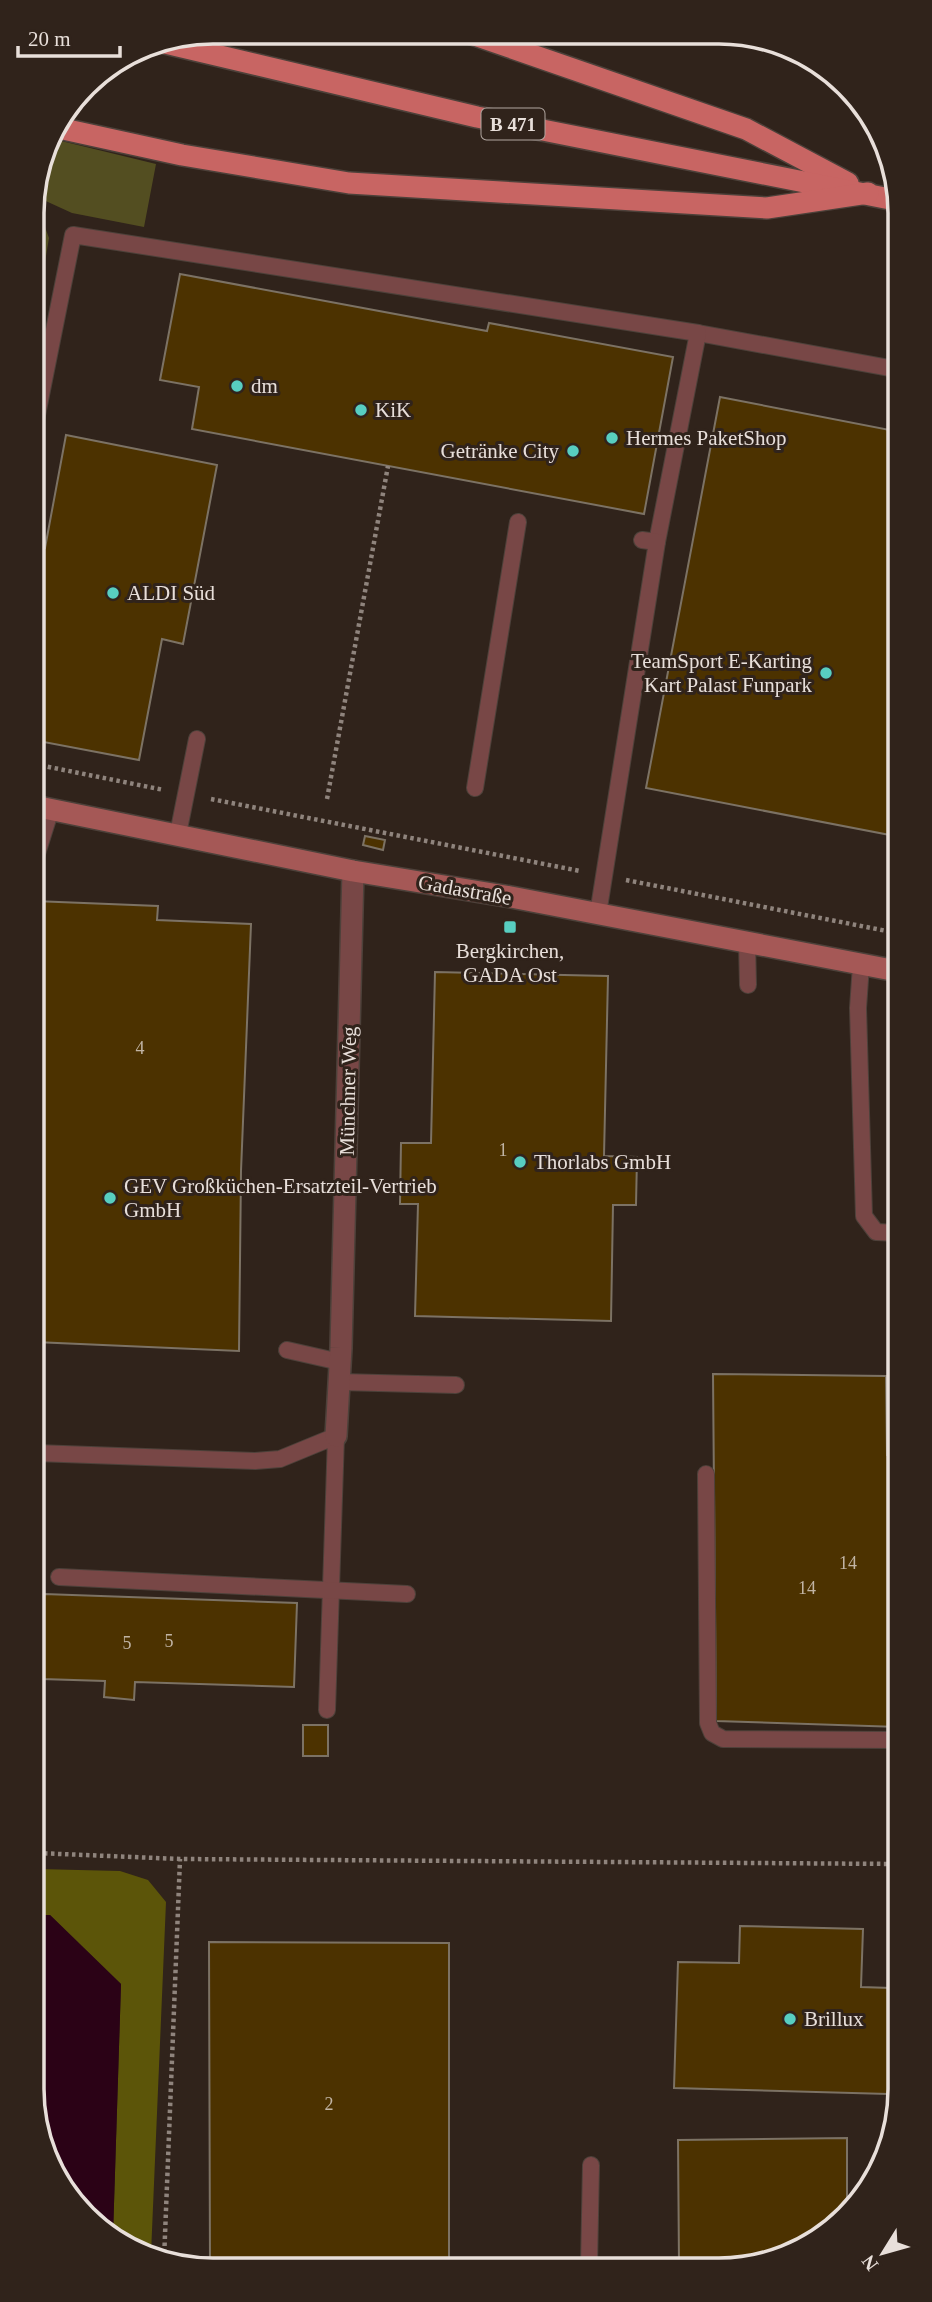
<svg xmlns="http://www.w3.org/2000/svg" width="932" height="2302" font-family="Georgia,serif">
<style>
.green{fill:#534e21}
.forest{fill:#5c5509}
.water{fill:#2b0216}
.building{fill:#4c3200;stroke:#7c7264;stroke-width:2}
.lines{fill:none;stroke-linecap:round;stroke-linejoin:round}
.lane-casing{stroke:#4d413a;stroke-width:18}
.street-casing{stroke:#4d413a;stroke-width:24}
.secondary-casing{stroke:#4d413a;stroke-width:24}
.primary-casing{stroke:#4d413a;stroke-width:24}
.path{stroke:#8f847d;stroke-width:4.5;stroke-dasharray:3.5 3.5;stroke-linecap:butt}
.lane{stroke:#784746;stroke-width:16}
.street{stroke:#784746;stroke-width:21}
.secondary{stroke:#a55856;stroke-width:21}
.primary{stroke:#c86563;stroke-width:21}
.poi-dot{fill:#58cec1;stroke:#30231b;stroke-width:2.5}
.labels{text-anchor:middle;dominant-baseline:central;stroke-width:6;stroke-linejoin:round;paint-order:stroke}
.number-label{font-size:18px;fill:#c1b4a4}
.shield{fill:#30231b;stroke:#b1a7a1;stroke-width:2}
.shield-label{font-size:19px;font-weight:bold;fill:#e8dfda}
.poi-label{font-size:21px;fill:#e8dfda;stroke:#30231b;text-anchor:start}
.street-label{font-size:21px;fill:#e8dfda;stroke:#30231b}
.rim{fill:none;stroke:#e8dfda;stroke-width:3.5}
</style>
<rect width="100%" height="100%" fill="#30231b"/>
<g class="green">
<path d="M49,138L156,164L144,227L72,213L37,197L32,210V200Z"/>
<path d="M32,219L45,227L49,238L32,340V287L43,244L35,227L32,226Z"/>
</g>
<path class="forest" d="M37,1869L120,1871L148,1880L166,1902L151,2254L113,2235L121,1984L50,1915H37Z"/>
<path class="water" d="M37,1915H50L121,1984L113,2235L93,2225L38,2136Z"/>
<g class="building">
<path d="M180,274L487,331L489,323L673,357L644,514L192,429L199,387L160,380Z"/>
<path d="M720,397L895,431V836L646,788Z"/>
<path d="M66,435L217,465L183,644L162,639L139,760L33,740V545L45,548Z"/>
<path d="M365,836L385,840L383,850L363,845Z"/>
<path d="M34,901L158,906L157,920L251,924L241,1171L239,1351L35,1342Z"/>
<path d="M435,972L608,976L604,1156L637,1157L636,1205H613L611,1321L415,1316L418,1204H400L401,1143H431Z"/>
<path d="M713,1374L886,1376L887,1455H898L899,1727L716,1721Z"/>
<path d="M44,1594L297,1603L294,1687L135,1682L134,1700L104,1697L105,1681L42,1679Z"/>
<rect x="303" y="1725" width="25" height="31"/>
<path d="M740,1926L863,1929L861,1987L891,1988L888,2094L674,2088L678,1962L739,1963Z"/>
<path d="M209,1942L449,1943V2266L210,2267Z"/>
<path d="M847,2138V2214L820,2240L766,2264L679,2265L678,2140Z"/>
</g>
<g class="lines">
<defs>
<g id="lane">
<path d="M698,333L895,369"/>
<path d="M33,435L73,235L698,333L657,542"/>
<path d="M475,788L518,522"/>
<path d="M178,834L197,739"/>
<path d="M34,863L51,809"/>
<path d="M598,914L657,542L642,540"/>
<path d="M747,942L748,985"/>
<path d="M861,965L858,1008L864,1216L876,1232L898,1233"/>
<path d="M287,1350L340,1362"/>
<path d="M340,1382L456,1385"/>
<path d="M36,1453L255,1461L280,1459L336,1436L327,1710"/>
<path d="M706,1474L708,1723L712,1733L723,1739L899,1740"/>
<path d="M59,1577L407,1594"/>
<path d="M589,2265L591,2165"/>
</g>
<path id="street" d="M336,1436L341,1348L353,871"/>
<path id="secondary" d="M34,806L353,871L511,897L897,971"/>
<g id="primary">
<path d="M469,33L746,129L848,183"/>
<path d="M161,42L477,117L895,200"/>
<path d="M54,127L182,155L349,183L767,208L868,193"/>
</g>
</defs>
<use href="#lane" class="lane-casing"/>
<use href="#street" class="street-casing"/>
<use href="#secondary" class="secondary-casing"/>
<use href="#primary" class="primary-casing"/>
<g class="path">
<path d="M34,764L164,790"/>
<path d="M211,799L580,871"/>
<path d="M327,799L388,466"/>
<path d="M626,880L897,933"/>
<path d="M37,1853L180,1859L899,1864"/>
<path d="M164,2260L180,1859"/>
</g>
<use href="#lane" class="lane"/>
<use href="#street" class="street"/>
<use href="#secondary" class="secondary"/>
<use href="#primary" class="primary"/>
</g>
<g class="poi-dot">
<circle cx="237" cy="386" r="7"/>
<circle cx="361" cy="410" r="7"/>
<circle cx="612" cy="438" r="7"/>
<circle cx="573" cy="451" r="7"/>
<circle cx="113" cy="593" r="7"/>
<circle cx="826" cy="673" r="7"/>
<rect x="503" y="920" width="14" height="14" rx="3.5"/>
<circle cx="520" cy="1162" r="7"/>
<circle cx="110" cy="1198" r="7"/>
<circle cx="790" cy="2019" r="7"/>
</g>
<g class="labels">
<g class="number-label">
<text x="140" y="1048">4</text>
<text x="503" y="1150">1</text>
<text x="848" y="1563">14</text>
<text x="807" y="1588">14</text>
<text x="169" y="1641">5</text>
<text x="127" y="1643">5</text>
<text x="329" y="2104">2</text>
</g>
<rect class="shield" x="481.5" y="108.5" width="63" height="31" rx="5"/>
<g class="shield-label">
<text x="513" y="124">B 471</text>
</g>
<g class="poi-label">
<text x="251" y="386">dm</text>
<text x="375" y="410">KiK</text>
<text x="626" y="438">Hermes PaketShop</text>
<text x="559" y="451" text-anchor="end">Getränke City</text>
<text x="127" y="593">ALDI Süd</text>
<text x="812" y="661" text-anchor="end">TeamSport E-Karting<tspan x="812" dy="24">Kart Palast Funpark</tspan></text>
<text x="510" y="951" text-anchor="middle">Bergkirchen,<tspan x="510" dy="24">GADA Ost</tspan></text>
<text x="534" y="1162">Thorlabs GmbH</text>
<text x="124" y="1186">GEV Großküchen-Ersatzteil-Vertrieb<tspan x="124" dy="24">GmbH</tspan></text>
<text x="804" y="2019">Brillux</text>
</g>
<g class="street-label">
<text transform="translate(465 890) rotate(10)">Gadastraße</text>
<text transform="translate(348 1091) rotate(-89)">Münchner Weg</text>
</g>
</g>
<path d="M0 0H932V2302H0ZM213 44H719A169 169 0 0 1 888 213V2089A169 169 0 0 1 719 2258H213A169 169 0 0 1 44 2089V213A169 169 0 0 1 213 44Z" fill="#30231b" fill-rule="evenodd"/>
<path class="rim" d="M213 44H719A169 169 0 0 1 888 213V2089A169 169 0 0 1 719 2258H213A169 169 0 0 1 44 2089V213A169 169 0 0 1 213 44Z"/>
<g transform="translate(883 2253) rotate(233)" stroke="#30231b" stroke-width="5" paint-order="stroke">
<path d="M0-5L12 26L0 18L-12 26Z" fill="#e8dfda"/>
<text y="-10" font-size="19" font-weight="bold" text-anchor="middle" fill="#e8dfda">N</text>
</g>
<path d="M18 46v10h102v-10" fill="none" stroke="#e8dfda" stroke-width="3.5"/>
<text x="28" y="46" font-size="21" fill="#e8dfda" stroke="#30231b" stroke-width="5" paint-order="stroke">20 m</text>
</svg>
